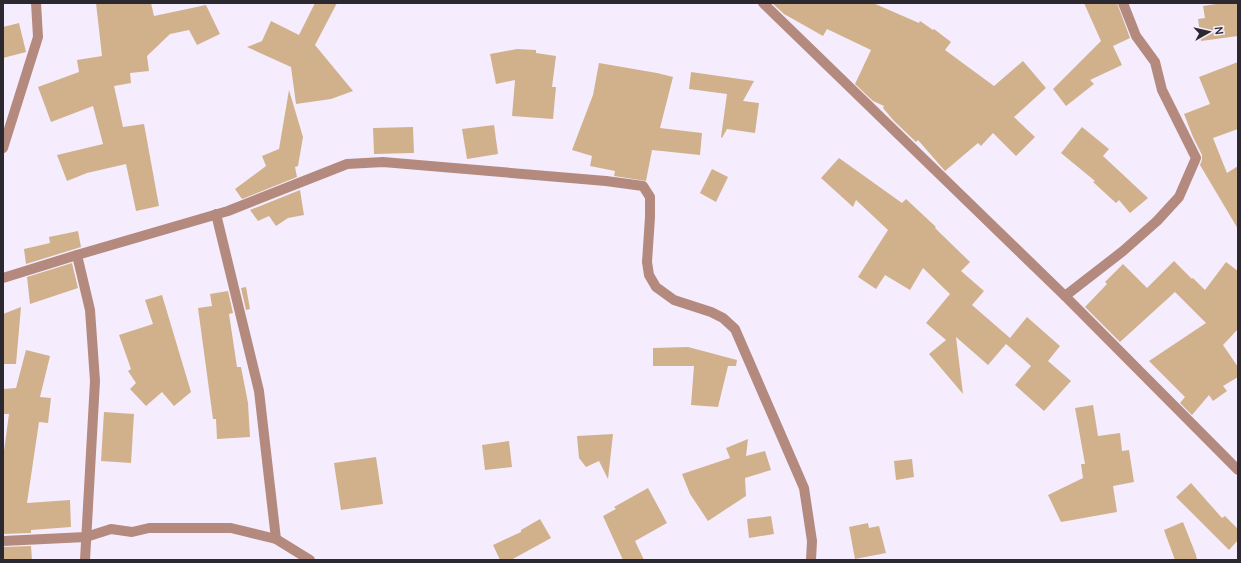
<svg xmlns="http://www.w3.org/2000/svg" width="1241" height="563" font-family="Manrope,sans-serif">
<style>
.building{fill:#d1b18c}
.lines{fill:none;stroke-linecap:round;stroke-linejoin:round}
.minor{stroke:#b48a7f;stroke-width:10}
</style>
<rect width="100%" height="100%" fill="#f5edfd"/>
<g class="building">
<path d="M96,3H151L154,16L206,5L220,34L197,45L189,30L170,34L147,56L149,71L130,73L131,83L114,86L123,127L144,124L159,206L136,211L126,164L87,173L67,181L57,155L103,144L93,106L51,122L38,87L79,72L77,60L102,56Z"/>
<path d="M315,3H337L315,45L353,91L331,99L296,104L291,67L247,47L262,41L271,21L299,35Z"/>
<path d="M772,3H873L919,23L920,21L933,30L934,29L951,42L945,50L994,86L1023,61L1046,88L1014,117L1035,137L1016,156L993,133L981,146L978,143L945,171L918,140L916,142L894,121L883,108L884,106L873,101L855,84L871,50L827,29L823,36L784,14Z"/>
<path d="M1084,3H1117L1130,38L1113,46L1122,65L1090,80L1094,84L1066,106L1053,89L1101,41Z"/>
<path d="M1223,3H1238V36L1201,41L1198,19L1205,18L1203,6Z"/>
<path d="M19,23L26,52L3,58V27Z"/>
<path d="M517,49L536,50V53L556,56L552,87H556L553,119L512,116L515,80L496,84L490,54Z"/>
<path d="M1238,62V129L1213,138L1227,173L1238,166V229L1200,165L1202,160V155L1193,137L1184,114L1210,104L1199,77Z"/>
<path d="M599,63L657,73L673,77L660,128L702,133L700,155L652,150L646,181L614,176L615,171L590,166L592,156L572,150L593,95Z"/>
<path d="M691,72L754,81L743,101L759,103L755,133L727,129L722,138L721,137L727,94L689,89Z"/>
<path d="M289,90L303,137L298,166L295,167L297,177L242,199L235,189L266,166L262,156L279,149Z"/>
<path d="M494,125L498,154L467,159L462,129Z"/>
<path d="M413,127L414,153L374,154L373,128Z"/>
<path d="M1082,127L1109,149L1103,156L1148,198L1130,213L1119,200L1116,203L1093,182L1095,181L1061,153Z"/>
<path d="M839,158L902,203L906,199L936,227L935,228L970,262L961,271L984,291L972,305L1010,338L1027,317L1060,346L1048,361L1071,381L1044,411L1015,385L1031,366L1006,344L988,365L956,337L963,394L929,354L946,340L926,323L950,294L923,268L910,290L885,275L876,289L858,277L888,230L856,200L853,207L821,178Z"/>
<path d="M712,169L728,177L716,202L700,193Z"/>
<path d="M300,190L304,215L288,218L276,226L269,216L258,221L250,210Z"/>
<path d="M78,231L81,247L26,264L24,249L50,243L49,237Z"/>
<path d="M1174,261L1192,279L1193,278L1205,290L1226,262L1238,271V329L1223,345L1238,367V377L1223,386L1227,391L1213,401L1209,395L1192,415L1180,403L1185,397L1149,361L1206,323L1175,292L1120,342L1085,307L1107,284L1105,282L1123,264L1147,288Z"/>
<path d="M72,263L78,288L30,304L27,277Z"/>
<path d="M246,287L250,309L246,310L241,288Z"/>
<path d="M228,291L233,313L229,314L237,367H241L248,403L250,437L217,439L216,419H213L198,308L212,306L210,294Z"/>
<path d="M162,295L191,392L174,406L162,392L146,406L130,389L136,383L128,371L131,369L119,335L153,324L145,300Z"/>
<path d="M21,307L16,364H3V314Z"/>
<path d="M688,347L737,360L736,366H728L718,407L691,405L694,366H653V348Z"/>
<path d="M26,350L50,356L40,397L51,398L48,423L39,422L27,503L70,500L71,527L31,530V533L3,534V458L9,414H3V389L16,388Z"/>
<path d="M1093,405L1098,436L1120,433L1122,451L1129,450L1134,482L1113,486L1117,512L1061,522L1048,495L1083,478L1081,464H1085L1075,408Z"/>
<path d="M104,412L134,414L131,463L101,461Z"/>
<path d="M613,434L608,479L599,461L586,467L579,458L577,436Z"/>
<path d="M748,439L746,456L765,451L771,470L745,478L746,496L708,521L690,494L682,474L730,458L726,448Z"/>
<path d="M509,441L512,467L485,470L482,445Z"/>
<path d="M376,457L383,504L341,510L334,463Z"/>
<path d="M912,459L914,477L896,480L894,461Z"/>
<path d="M1191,483L1222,518L1225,516L1238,529V540L1229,550L1176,497Z"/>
<path d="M648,488L667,523L635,541L644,560H623L603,516L616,509L614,507Z"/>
<path d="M771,516L774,534L749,538L747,519Z"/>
<path d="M540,519L551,538L511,560H500L493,545L521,532V530Z"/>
<path d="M1183,522L1196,555L1197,560H1175L1164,530Z"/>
<path d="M868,523L869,528L879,526L886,553L855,559L849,527Z"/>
<path d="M31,546L32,560H3V547Z"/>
</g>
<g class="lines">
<g class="minor">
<path d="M763,3L1065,296L1238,470"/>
<path d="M3,148L38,37L36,3"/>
<path d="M216,214L259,391L276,539"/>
<path d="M77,255L90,310L95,381L85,560"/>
<path d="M3,278L77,255L228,211L347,164L383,162L606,181L643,186L650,197V217L647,262L649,275L656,287L674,300L711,312L723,318L735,329L804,488L812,541L811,560"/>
<path d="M1065,296L1123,251L1157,221L1179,197L1196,158L1162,90L1155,62L1136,36L1123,3"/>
<path d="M3,541L86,537L111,529L132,532L149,528H231L276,539L310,560"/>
</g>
</g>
<rect width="1241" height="563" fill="none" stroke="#2b282f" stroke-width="8"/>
<g transform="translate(1209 32) rotate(82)" stroke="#f5edfd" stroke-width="3" paint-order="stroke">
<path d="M0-3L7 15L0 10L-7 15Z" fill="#2b282f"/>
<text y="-6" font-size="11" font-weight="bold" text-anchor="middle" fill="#2b282f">N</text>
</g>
</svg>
